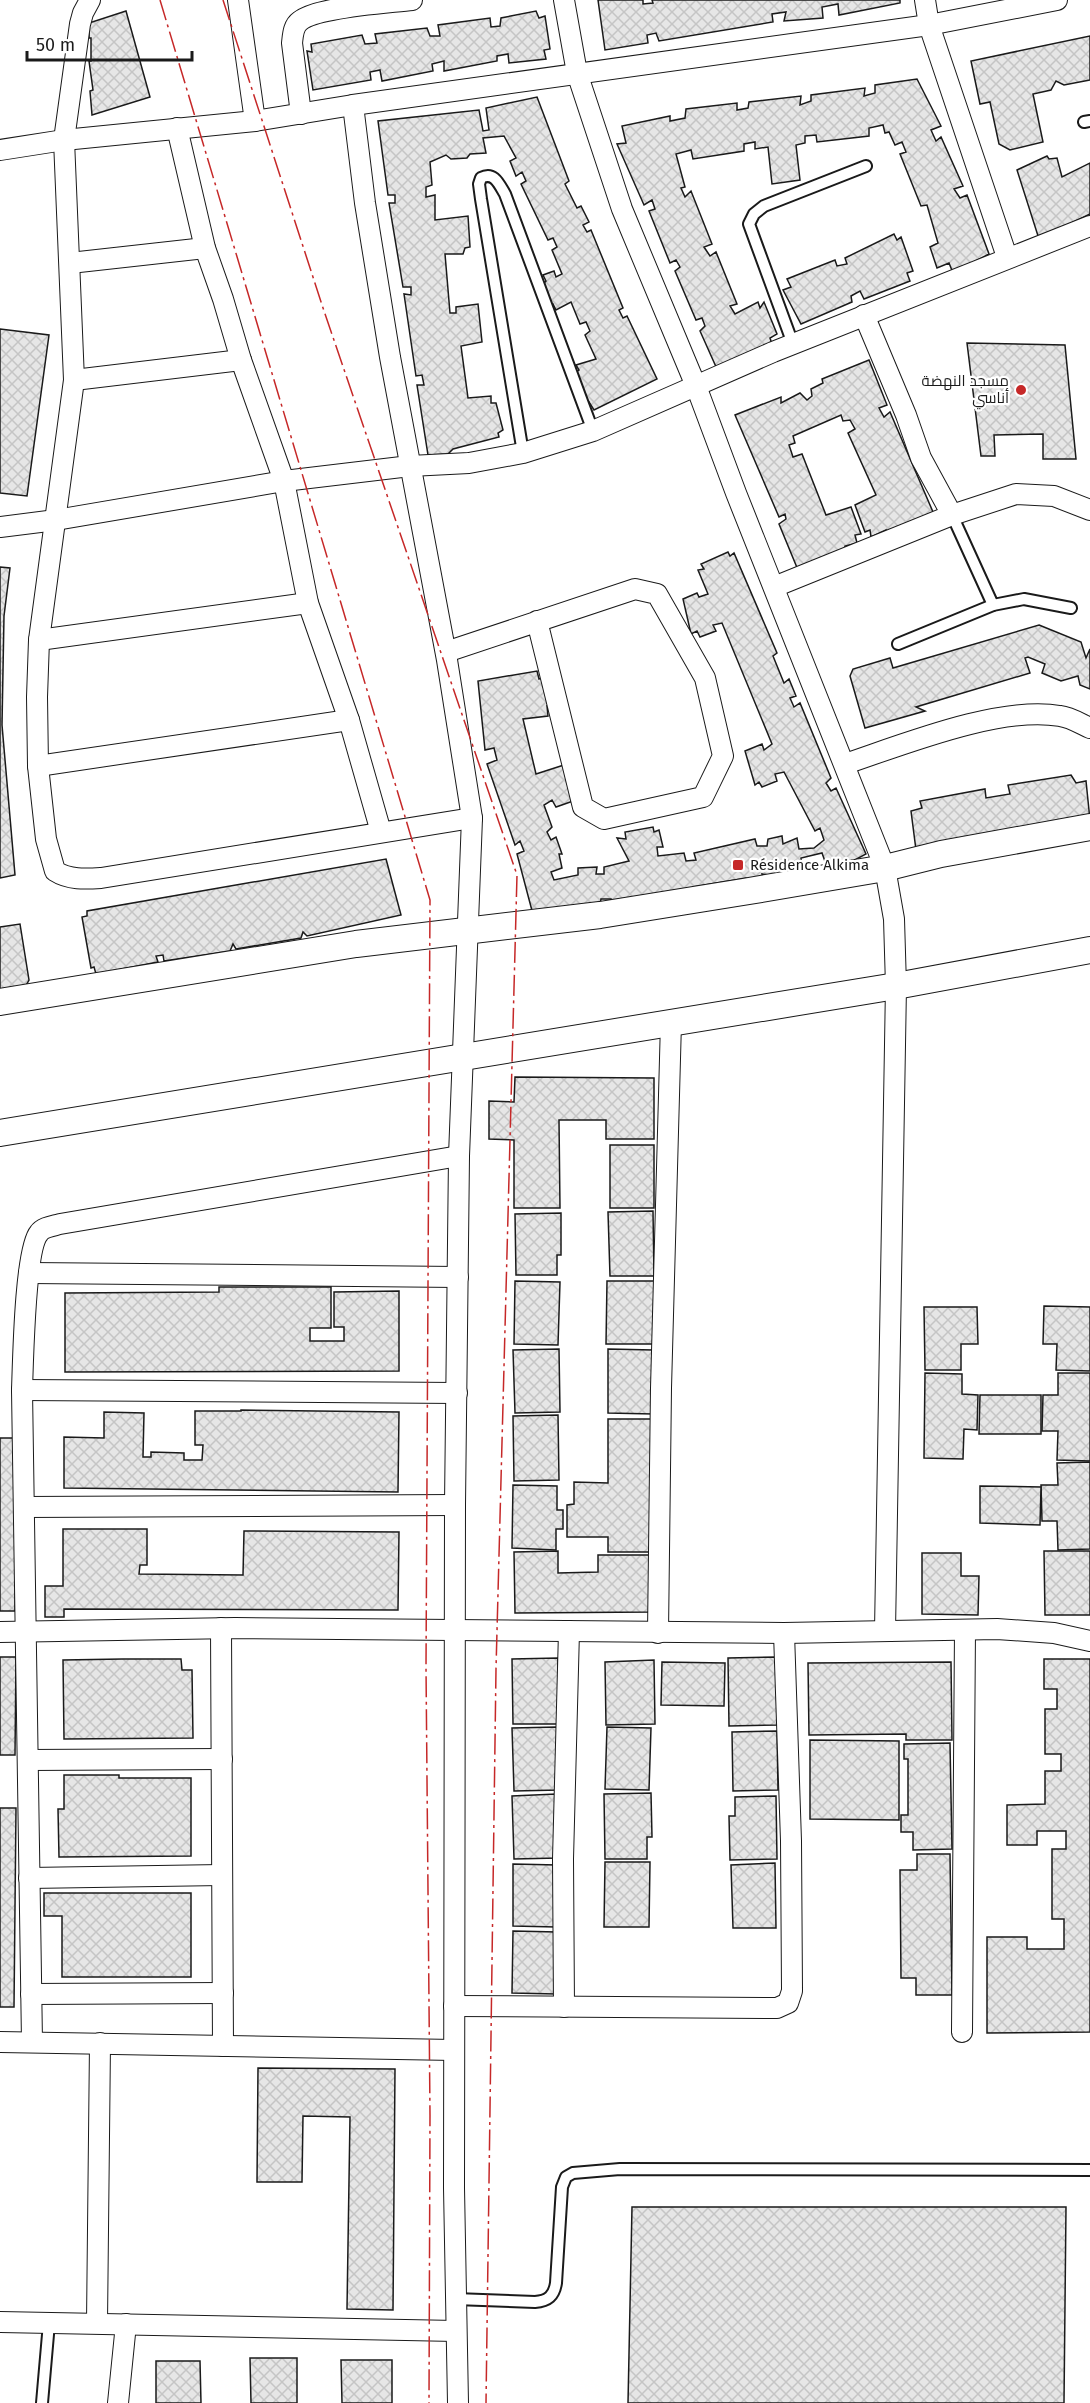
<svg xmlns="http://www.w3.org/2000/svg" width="1090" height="2403" font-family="'Fira Sans',Cairo,sans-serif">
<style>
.building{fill:url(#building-cross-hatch);stroke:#1a1a1a;stroke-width:1.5}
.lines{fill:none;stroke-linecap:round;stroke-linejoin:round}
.service-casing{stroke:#1a1a1a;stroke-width:14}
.minor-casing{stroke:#1a1a1a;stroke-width:22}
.tertiary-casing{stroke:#1a1a1a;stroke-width:28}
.service{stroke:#fff;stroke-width:10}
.minor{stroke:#fff;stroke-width:20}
.tertiary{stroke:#fff;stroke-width:26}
.power{stroke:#c62828;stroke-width:1.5;stroke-dasharray:21 4.5 3 4.5;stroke-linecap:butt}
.poi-dot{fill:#c62828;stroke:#fff;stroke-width:2}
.labels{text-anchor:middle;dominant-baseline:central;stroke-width:4.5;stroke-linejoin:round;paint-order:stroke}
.poi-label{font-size:15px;fill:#1a1a1a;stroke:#fff;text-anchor:end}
</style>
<defs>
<pattern id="building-cross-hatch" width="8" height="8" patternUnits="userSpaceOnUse" patternTransform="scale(1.5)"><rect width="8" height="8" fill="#e6e6e6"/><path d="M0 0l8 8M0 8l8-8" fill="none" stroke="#c5c5c5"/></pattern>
</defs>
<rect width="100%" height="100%" fill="#fff"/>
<g class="building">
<path d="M598,0H643V4L653,3L652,0H900V3L839,15L838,4L822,7L823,18L784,21L786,12L772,14L773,22L659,41L656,33L647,35L648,43L605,50Z"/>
<path d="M126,11L150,97L92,115L90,91L93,90L89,61H91V38H89V23Z"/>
<path d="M536,11L539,18L545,16L550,49L544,50L546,59L509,63L508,54L497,56V61L444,71V61L432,64L433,71L382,81L380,70L370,72L371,80L313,90L307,51L312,52L311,44L362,35L365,44L377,43L375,34L427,28L430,36H440L438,25L490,18L491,27L500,26L501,18Z"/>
<path d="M1090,36V80L1064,85L1056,81L1051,90L1033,94L1043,142L1010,150L999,144L990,102L980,104L971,61Z"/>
<path d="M917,79L941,126L931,130L936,141L941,137L963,186L954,189L960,198L967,195L989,254L953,273L949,263L937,268L930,247L938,243L927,205L921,206L900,154L906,152L902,142L895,145L889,132L885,133L883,125L869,128V136L817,142L816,135L805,136V143L796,145L800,180L772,184L768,147L755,149V142L744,144V151L693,159L691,150L676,154L685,187L681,188L685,197L691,191L712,244L704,247L710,256L716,252L737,304L730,306L735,314L758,302L760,308L764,302L777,334L770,338L772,344L717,369L700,331L705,326L702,318L696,320L675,271L680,267L676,260L670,263L649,211L655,209L652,200L644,205L617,144L626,143L622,126L670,116V121L685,118L686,109L737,103V110L748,108L749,102L801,96L800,105L811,101V95L865,88L864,96L875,93V85Z"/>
<path d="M537,97L569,181L565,184L577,208L581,206L589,222L583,225L587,232L591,230L623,308L619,310L623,318L627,316L657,379L594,410L589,402L585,404L575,373L579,370L576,365L596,359L585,335L590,331L586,322L580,324L571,302L556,310L553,304L550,306L543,284L546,281L543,275L554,271L556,277L562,274L552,250L557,247L553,238L548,240L521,184L526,181L522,172L516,176L510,161L516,158L504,136L483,138L486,153L470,154L467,158L451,159L446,155L430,162L432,185L426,187V197L435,195V220L468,216L470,247L465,248L463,254H445L450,313H456V307L478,304L482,342L461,346L468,398L491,396V403H496L503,430L498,433L499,437L453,449L448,454L428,455L417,385H424L422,375L416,376L404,294L411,295V287H403L389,203H395V195H388L378,121L479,110L483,131L489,130L486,108Z"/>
<path d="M1047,156L1049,159L1057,158L1062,177L1090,163V214L1039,239L1017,170Z"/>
<path d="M894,234L897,240L901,237L913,271L907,273L910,281L864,299L860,291L851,296L852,302L801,324L783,290L791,287L787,279L835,260L837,266L847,264L845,258Z"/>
<path d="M0,329L49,335L27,496L0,493Z"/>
<path d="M967,343L1065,345L1076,459H1043V434L994,435L995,456H981Z"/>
<path d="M869,360L887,405L879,408L884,417L890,412L933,512L886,535V530L871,537L870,530L865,532L855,505L876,495L848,433L855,429L850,420L843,421L841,415L793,436L795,443L789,445L793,457L802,454L826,515L851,507L861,534L855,535L857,543L845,546L844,552L798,570L779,524L786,519L785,514L779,517L735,415L781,397V403L800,393L807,400L812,396L811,389L823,383L822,379Z"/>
<path d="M728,552L730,556L734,553L777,653L773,656L784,683L789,679L796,696L790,698L794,707L800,703L831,778L826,783L831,791L836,788L866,854L842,867L840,862L827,867L822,853L801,858L802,869L788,871L789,878L762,874L763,881L747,884L746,878L693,887L692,893L611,907V899H601L600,905L535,922L517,854L524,851L520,841L515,845L487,764L497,760L494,748L485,750L478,681L537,671L539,679L544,677L552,707L547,706L548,716L523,719L536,774L567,764L576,800L556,807L552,800L544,805L552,827L547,832L551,840L556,837L562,854H559L562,868L551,872L554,880L578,875V868L597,867L596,874H604V867L629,861L617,838L626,839L625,832L653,827L654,832L659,830L663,847H657L658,856L684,853L686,861L696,860L694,853L755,839L757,846H767L768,839L782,836L783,844L797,838L799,849L814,848L824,840L820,828L815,831L784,772L775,774L777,781L762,787L759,782L755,785L745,751L762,744L764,750L772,744L722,623L713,625L716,631L700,637L697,631L691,634L683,599L697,593L699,597L708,594L698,570L704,569L701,564Z"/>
<path d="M0,567L10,568L4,616L2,725L15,875L0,878Z"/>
<path d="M1039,625L1081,642L1086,658L1090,649V689L1080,685L1078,676L1061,681L1042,673L1045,664L1028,657L1025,658L1030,673L916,707L925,711L865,728L850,676L853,669L890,658L893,668Z"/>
<path d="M1071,775L1076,783L1086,781L1090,820L916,850L911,811L922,808L920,801L985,789L986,798L1010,794L1008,785Z"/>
<path d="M386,859L401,915L307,936L303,932L301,938L236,949L233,944L230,951L164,961L163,955L156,956L158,962L96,974L94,967L91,968L82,917L87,916V911Z"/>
<path d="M20,924L29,980L25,987L0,992V927Z"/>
<path d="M515,1077L654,1078V1139H606V1120H559L560,1208H514V1140L489,1139V1101L514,1102Z"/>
<rect x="610" y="1145" width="44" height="63"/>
<path d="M653,1211L654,1276H610L608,1212Z"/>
<path d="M561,1213V1255H557V1275H516L515,1214Z"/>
<path d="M515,1281L560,1282L558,1345L514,1344Z"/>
<path d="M607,1281H654L653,1344H606Z"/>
<path d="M219,1287H331V1328H310V1341H344V1327H334V1292L399,1291V1371L65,1372V1293L219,1292Z"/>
<path d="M1044,1306L1090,1307V1371L1056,1370L1057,1344H1043Z"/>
<path d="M924,1307H977L978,1344H961V1370H925Z"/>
<path d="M559,1349L560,1412L515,1413L513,1350Z"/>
<path d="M608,1349L653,1350V1414L608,1413Z"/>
<path d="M925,1373L962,1374V1394L978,1395L977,1430L964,1429L963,1459L924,1458Z"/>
<path d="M1058,1373H1090V1461L1057,1460L1058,1431H1042L1043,1395H1058Z"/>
<path d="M980,1395H1041V1434H979Z"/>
<path d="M241,1410L399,1412L398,1492L64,1488V1437L104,1438V1412L144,1413L143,1457H151V1452L184,1453V1460H202L203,1445H195V1411H241Z"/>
<path d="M558,1415L559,1480L514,1481L513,1416Z"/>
<path d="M608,1419H652L653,1552H608V1537H567V1505L574,1504V1482L608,1483Z"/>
<path d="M0,1438H18L15,1611H0Z"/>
<path d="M1090,1462V1549L1058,1550L1057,1521H1042L1041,1485H1058L1057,1463Z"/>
<path d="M513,1485L557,1486V1510H563V1529H556V1550L512,1548Z"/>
<path d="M980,1486L1041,1487L1040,1525L980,1523Z"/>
<path d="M63,1529H147V1565H140L139,1574L243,1575L244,1531L399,1532L398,1610L64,1609V1617H45V1586H63Z"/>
<path d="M558,1551V1573L598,1572V1555H652V1612L515,1613L514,1552Z"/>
<path d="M1044,1551H1090V1615H1045Z"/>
<path d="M922,1553H961V1576H979L978,1615L922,1614Z"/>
<path d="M0,1657H16L15,1755H0Z"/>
<path d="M776,1657L778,1725L729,1726L728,1658Z"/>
<path d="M558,1658V1724H513L512,1659Z"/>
<path d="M123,1659H181L182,1670H192L193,1738L64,1739L63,1660Z"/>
<path d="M1044,1659H1090V2032L987,2033V1937H1027V1949H1064V1919H1052V1849H1066V1831H1037V1845H1007V1805L1045,1804V1771H1061V1754H1045V1709H1057V1689H1044Z"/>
<path d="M654,1660L655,1724L606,1725L605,1662Z"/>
<path d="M662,1662L725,1663L724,1706L661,1705Z"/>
<path d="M951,1662L952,1740H906V1734L809,1735L808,1663Z"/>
<path d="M557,1727L559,1790L514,1791L512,1728Z"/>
<path d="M607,1727L651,1728L649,1790L605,1789Z"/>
<path d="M777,1731L778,1790L733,1791L732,1732Z"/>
<path d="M810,1740L899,1741V1820L810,1819Z"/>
<path d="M950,1743L952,1849L913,1850V1832H901V1815H908V1759H904V1744Z"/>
<path d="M64,1775H119V1778H191V1856L59,1857L58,1809H64Z"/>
<path d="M651,1793L652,1837H647V1859H605L604,1794Z"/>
<path d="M556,1794L558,1858L514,1859L512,1796Z"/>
<path d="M776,1796L777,1859L730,1860L729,1816H735V1797Z"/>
<path d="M0,1808H16L14,2007H0Z"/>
<path d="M917,1854H950L952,1995H916V1978H901L900,1870H917Z"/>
<path d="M605,1862H650L649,1927H604Z"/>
<path d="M775,1863L776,1928H733L731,1865Z"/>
<path d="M513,1864L557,1865L556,1927L513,1926Z"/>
<path d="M44,1893H191V1977H62V1916H44Z"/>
<path d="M513,1931L557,1932L556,1994L512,1993Z"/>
<path d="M258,2068L395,2069L393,2310L347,2309L350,2117L303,2116L302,2182H257Z"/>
<path d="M632,2207H1066L1064,2403H628Z"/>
<path d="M250,2358H297V2403H251Z"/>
<path d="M341,2360H392V2403H342Z"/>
<path d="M156,2361H200L201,2403H156Z"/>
</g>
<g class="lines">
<defs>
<g id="service">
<path d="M1084,122L1090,121"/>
<path d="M793,344L749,224L754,214L764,206L866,166"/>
<path d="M523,453L481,199L479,184L481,178C494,171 499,184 505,194L593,431"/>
<path d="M952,515L993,605"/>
<path d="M898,644L993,605L1024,599L1071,608"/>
<path d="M455,2299L535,2302C548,2301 554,2296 556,2283L562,2187L566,2177L573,2173L620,2169L1090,2170"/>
<path d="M42,2403L49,2323"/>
</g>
<g id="minor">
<path d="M90,0L83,13L80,24L64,140L74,380L39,640L37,697L38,766L46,839L55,871C69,880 85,879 101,878L472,818"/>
<path d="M238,0L255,121"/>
<path d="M564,0L577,73L622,209L696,386L736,493L885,868L894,919L896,986L885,1631"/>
<path d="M925,0L929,25L1007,257"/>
<path d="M353,105L365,203L390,357L447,660L472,818L459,1156L455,1505L454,2188L458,2403"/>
<path d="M301,114L292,43C293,35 293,26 300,21C317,7 388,3 412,0"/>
<path d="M177,128L205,248L223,299L241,360L284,481L308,603L349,720L381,832"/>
<path d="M0,150L64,140L255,121L353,105L929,25L1057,0"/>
<path d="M70,263L205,248"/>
<path d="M864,315L906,415L921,458L952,515"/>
<path d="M74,380L241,360"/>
<path d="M0,527L56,520L284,481L410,466L469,463L523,453L593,431L773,352L1090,226"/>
<path d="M774,587L952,515L1016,494L1054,496L1090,510"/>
<path d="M39,640L308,603"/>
<path d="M446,652L635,589L657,594L705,678L723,756L703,797L604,819L583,807L537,621"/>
<path d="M845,764C902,745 1001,705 1060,716C1070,717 1081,724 1090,728"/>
<path d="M38,766L349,720"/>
<path d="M29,1273L458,1277"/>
<path d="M22,1390L457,1393"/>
<path d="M24,1507L455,1505"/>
<path d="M221,1628L223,2046"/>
<path d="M0,1632L235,1628L784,1633L997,1629L1054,1633L1090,1641"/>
<path d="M658,1633L661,1388L671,1022"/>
<path d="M28,1760L222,1759"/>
<path d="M29,1878L222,1875"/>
<path d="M31,1994L223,1993"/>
<path d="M454,2006L777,2008L788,2003L792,1991L791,1841L784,1633"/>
<path d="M564,2007L563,1859L569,1631"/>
<path d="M962,2032L965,1630"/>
<path d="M0,2042L454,2050"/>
<path d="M32,2042L22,1390C23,1363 25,1249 39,1233C43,1227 53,1226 60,1224L459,1156"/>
<path d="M0,2322L456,2331"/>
<path d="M97,2323L100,2043"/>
<path d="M118,2403L126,2324"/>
</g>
<g id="tertiary">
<path d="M0,1002L356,944L600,915L743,892L885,868L941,854L1090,827"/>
<path d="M0,1133L896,986L1090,950"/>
</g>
</defs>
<use href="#service" class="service-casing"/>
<use href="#minor" class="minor-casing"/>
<use href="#tertiary" class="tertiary-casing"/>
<use href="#service" class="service"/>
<use href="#minor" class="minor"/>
<use href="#tertiary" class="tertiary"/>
<g class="power">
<path d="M160,0L430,900L426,1667L430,2115L429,2403"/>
<path d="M223,0L324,311L517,875L496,1669L486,2403"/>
</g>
</g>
<g class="poi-dot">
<circle cx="1021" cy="390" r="6"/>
<rect x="732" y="859" width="12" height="12" rx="3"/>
</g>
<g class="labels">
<g class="poi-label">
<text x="1009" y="381">مسجد النهضة<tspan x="1009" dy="17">أناسي</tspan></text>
<text x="750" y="865" text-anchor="start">Résidence Alkima</text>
</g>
</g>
<path d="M27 51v9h165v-9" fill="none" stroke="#1a1a1a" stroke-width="3"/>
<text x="36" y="51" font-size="18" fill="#1a1a1a" stroke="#ffffff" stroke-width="4.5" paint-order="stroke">50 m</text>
</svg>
